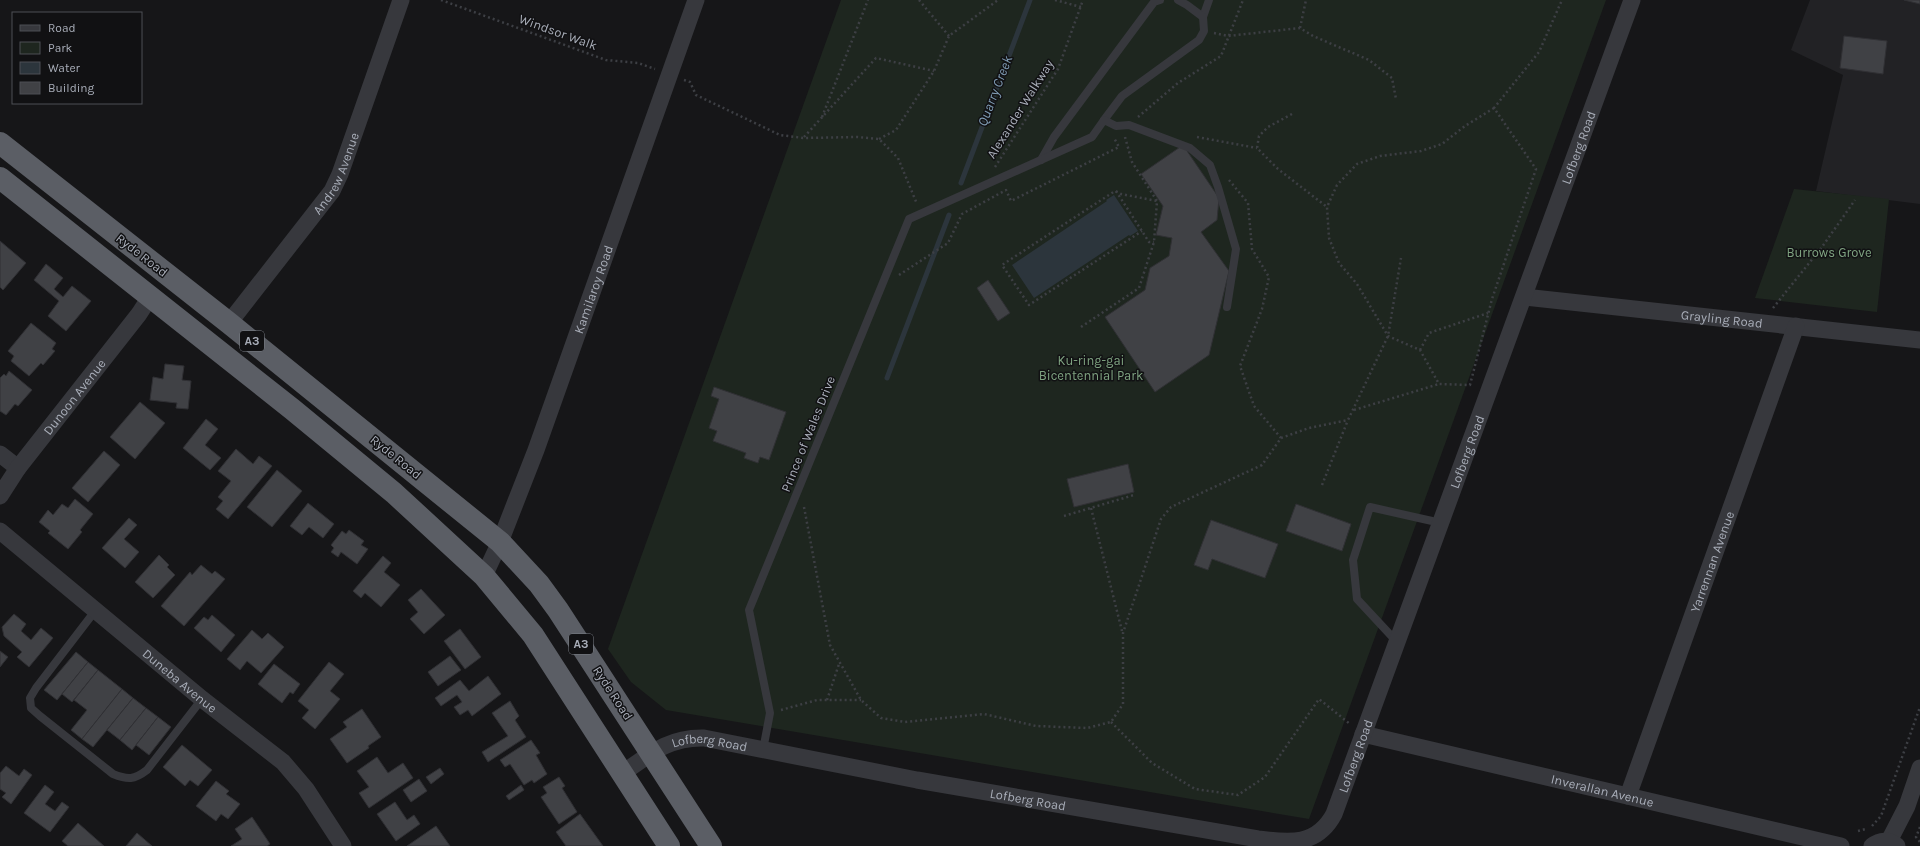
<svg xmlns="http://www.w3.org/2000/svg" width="1920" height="846" font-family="Karla,sans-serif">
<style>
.built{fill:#222225}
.green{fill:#1e261f}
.water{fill:#2c353c}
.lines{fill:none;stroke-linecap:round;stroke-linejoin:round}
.stream{stroke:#2c353c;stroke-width:5}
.building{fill:#404145;stroke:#303034}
.path{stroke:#3d3f44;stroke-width:2.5;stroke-dasharray:2 3;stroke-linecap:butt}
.service{stroke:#37383d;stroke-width:8}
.minor{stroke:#37383d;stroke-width:17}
.trunk{stroke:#5b5e65;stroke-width:22}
.labels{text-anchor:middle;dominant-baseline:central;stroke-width:3;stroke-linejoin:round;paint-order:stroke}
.shield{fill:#111113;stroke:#7b7e86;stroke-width:1}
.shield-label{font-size:12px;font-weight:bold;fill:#a8adb8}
.street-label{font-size:13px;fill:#a8adb8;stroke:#111113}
.park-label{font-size:13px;fill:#7fa381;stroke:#111113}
.water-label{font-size:14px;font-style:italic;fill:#7f9bb3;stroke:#111113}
</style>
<rect width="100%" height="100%" fill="#161618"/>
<path class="built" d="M1810,0H1920V204L1816,191L1843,75L1791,50Z"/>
<g class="green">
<path d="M841,0H1606L1309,819L666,710L631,682L608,649Z"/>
<path d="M1794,189L1889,199L1877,312L1755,298Z"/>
</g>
<path class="water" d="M1114,195L1138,231L1130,236L1129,235L1034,298L1012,265L1107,201L1106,200Z"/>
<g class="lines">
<g class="stream">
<path d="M961,183L1030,0"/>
<path d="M887,378L949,215"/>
</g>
</g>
<g class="building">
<path d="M1904,0H1920V4Z"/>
<path d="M1844,36L1887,41L1883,74L1840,68Z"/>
<path d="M1183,145L1219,198L1217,220L1201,232L1229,271L1209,355L1155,392L1105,317L1145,290L1150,268L1169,256L1172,238L1156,235L1163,206L1141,174Z"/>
<path d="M0,241L26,263L3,290L0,287Z"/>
<path d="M46,264L63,278L54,289L63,297L72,286L91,301L66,331L48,316L59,301L34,280Z"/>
<path d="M988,280L1010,313L998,321L977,288Z"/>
<path d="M31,323L56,343L52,349L55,351L43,365L41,363L29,376L11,361L14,356L8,351Z"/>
<path d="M165,364L184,366L182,380L191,381L188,409L176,408L177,403L150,400L153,377L163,379Z"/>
<path d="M9,371L32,390L18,406L15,404L6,415L0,411V378L4,374L6,376Z"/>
<path d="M714,387L786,412L769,460L760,457L758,463L744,458L746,453L713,441L717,431L709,428L719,399L711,396Z"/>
<path d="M140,402L165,423L135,459L110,437Z"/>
<path d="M206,419L218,429L205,445L221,458L210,470L183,448Z"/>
<path d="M236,449L253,464L259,456L272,466L228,519L216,509L223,501L218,497L231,481L218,471Z"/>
<path d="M104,451L120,465L88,502L72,488Z"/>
<path d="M1128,464L1134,492L1074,507L1067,479Z"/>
<path d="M277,470L302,491L272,527L247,507Z"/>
<path d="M75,499L93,514L80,530L82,532L68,549L48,533L50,531L39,522L48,510L53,515L62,504L68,508Z"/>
<path d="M308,503L334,524L323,538L309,527L302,535L290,526Z"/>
<path d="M1296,504L1351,524L1342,551L1286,531Z"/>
<path d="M129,518L137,525L124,539L139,552L125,568L102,548Z"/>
<path d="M1211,520L1278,544L1265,578L1212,559L1208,570L1194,565Z"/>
<path d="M349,530L364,541L361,545L368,549L357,564L341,552L338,557L331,552L334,548L331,545L342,531L346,534Z"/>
<path d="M159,555L169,565L167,567L175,575L153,598L135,582Z"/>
<path d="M383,556L391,563L384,572L400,585L381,607L365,593L361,598L353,591Z"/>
<path d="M201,565L212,574L215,571L225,579L184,626L161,606L190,572L192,575Z"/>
<path d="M421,589L445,615L424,634L410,619L418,612L408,600Z"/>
<path d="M14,614L26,624L21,631L31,640L41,628L53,638L29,667L17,657L22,652L4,636L2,627Z"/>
<path d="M212,615L235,635L221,652L194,628L204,617L208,620Z"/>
<path d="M460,629L481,657L465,669L444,641Z"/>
<path d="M252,630L262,639L268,633L284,647L261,673L247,661L240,670L227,659Z"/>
<path d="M0,651L8,657L0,667Z"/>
<path d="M76,652L88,662L57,700L44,690Z"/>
<path d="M450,656L461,670L438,686L428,672Z"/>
<path d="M88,662L98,670L72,702L62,694Z"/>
<path d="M329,662L344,674L330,691L340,699L315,729L302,718L309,710L298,701Z"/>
<path d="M274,664L300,684L293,694L290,692L282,703L258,684Z"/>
<path d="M98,670L122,689L82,739L71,730L87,710L74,700Z"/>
<path d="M488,676L501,694L472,716L468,710L460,715L454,707L462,702L457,695L441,706L435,698L460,680L469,691Z"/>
<path d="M122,689L133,698L93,747L82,739Z"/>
<path d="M133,698L146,708L120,740L107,730Z"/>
<path d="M510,701L519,716L515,720L526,737L488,762L482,752L508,736L492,713Z"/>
<path d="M146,708L158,717L132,750L120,740Z"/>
<path d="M362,709L381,737L368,746L369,748L347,763L330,739L347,727L343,722Z"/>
<path d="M158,717L171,727L149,755L136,745Z"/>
<path d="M531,740L540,753L536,755L547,774L534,783L532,780L524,785L510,764L505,767L500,760Z"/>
<path d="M182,745L212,770L198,786L190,780L185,786L163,767Z"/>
<path d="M377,757L388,773L403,763L413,778L369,808L359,793L369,787L357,771Z"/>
<path d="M6,766L19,776L24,769L32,775L11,804L2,797L6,793L0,789V773Z"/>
<path d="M440,768L444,774L431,784L426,777Z"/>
<path d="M559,777L565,786L562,788L577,812L559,824L541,797L547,793L543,787Z"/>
<path d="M419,779L427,791L411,802L403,790Z"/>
<path d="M216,781L229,791L226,794L240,804L228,819L221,814L216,821L196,806Z"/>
<path d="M45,785L54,792L45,804L55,811L62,802L69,807L50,832L24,813Z"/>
<path d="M521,785L524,790L509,800L506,796Z"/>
<path d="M395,802L407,820L414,815L420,824L396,841L377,814Z"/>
<path d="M580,814L603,846H566L556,832Z"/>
<path d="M252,817L270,844L267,846H231L242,839L235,829Z"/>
<path d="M78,823L104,846H68L62,841Z"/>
<path d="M436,826L450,846H407Z"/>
<path d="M137,833L152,846H126Z"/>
</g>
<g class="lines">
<g class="path">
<path d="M441,0L606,60L638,63L655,69"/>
<path d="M919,0L949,36"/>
<path d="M1055,0L1081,7"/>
<path d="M1300,28L1306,0"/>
<path d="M1214,33L1228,36L1300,28L1313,36L1369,60L1392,78L1396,99"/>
<path d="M684,80L690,82L696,95L780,135L803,138L857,137L879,139L898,158L917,204"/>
<path d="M1494,108L1465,126L1442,144L1421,151L1380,156L1357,164L1337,185L1327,207L1329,238L1339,263L1357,284L1388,336L1420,350L1439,384L1470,385L1492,299L1536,169L1494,108L1539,52L1562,0"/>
<path d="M1292,114L1268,127L1259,136L1257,148L1278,169L1327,207"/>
<path d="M822,117L868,0"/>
<path d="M1138,117L1178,83L1221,56L1243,0"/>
<path d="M804,137L876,58L934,71"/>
<path d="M1125,137L1132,162L1157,201"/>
<path d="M1197,137L1257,148"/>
<path d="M879,139L896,130L934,71L949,36L998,0"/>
<path d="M995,167L1058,69L1083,0"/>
<path d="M1229,180L1248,203L1252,249L1269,277L1262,309L1240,366L1254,406L1281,438"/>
<path d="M1116,191L1149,242H1154"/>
<path d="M899,275L948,243L962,214L1006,190L1011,201L1119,147L1114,138"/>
<path d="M1773,308L1822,247L1855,200"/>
<path d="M1081,327L1139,288L1154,242L1157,201L1121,194L1115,191L1002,265L1029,305L1142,231"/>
<path d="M1420,350L1429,333L1488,313"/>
<path d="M1354,410L1439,384"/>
<path d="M1322,485L1348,420"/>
<path d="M804,507L830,645L861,700L881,718L905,722L984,714L1036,726L1087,728L1111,722L1123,704V633L1161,519L1171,507L1262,465L1281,438L1309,428L1348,420L1388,336L1401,258"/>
<path d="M1091,508L1122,631"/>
<path d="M1064,516L1134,495"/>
<path d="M827,700L839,664"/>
<path d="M781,710L817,700H861"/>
<path d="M1111,722L1152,763L1195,789L1238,795L1265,777L1319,699L1350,724"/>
<path d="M1872,826L1881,816L1920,707"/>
<path d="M1920,827L1916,837L1920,842"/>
<path d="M1858,831L1866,829"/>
</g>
<g class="service">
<path d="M1203,17L1209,0"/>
<path d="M1104,120L1122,96L1199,40L1204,31L1203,17L1187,5L1178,0"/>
<path d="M1041,160L1054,137L1154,2L1160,0"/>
<path d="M95,611L36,688L30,698L31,708L40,716L113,774C128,780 134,780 147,770L202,699"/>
<path d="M1397,642L1357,599L1353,560L1370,507L1441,523"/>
<path d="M763,750L770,713L749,610L909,219L1092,137L1104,120L1116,126L1129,125L1190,148L1210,165L1218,187L1236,249L1227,307"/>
</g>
<g class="minor">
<path id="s1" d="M1524,297L1920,340"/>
<path id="s2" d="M229,323L332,191L340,174L401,0"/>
<path d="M0,454L18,468"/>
<path id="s3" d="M0,496L18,468L139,314L150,297"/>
<path id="s4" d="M0,531L202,699L283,762L306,789L343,846"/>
<path id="s5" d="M484,576L500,542L536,450L696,0"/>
<path id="s6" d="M1363,734L1841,846"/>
<path id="s7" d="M623,773C650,754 669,737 704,738L917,780L1258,839C1290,843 1317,846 1334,814L1632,0"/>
<path id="s8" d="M1628,796L1796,326"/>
<path d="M1889,841L1907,806L1920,768"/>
<path d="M1872,846C1880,840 1889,839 1897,846"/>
</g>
<g class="trunk">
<path d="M0,143L229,323L500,542L539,584L558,610L711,846"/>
<path d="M0,178L292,409L394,493L484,576L533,635L669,846"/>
</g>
</g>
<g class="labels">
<g class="shield">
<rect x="240" y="331" width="24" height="20" rx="3"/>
<rect x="569" y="634" width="24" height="20" rx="3"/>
</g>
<g class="shield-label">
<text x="252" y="341">A3</text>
<text x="581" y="644">A3</text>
</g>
<g class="street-label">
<text transform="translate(558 32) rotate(20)">Windsor Walk</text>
<text transform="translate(1020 109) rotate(-58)">Alexander Walkway</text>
<text stroke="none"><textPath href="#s7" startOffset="1450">Lofberg Road</textPath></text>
<text stroke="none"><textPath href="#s2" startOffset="185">Andrew Avenue</textPath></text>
<text transform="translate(142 255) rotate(38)">Ryde Road</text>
<text stroke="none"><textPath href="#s5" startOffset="307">Kamilaroy Road</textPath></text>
<text stroke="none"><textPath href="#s1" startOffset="199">Grayling Road</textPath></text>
<text stroke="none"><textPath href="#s3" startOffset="124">Dunoon Avenue</textPath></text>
<text transform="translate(808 434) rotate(-68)">Prince of Wales Drive</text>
<text stroke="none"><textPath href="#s7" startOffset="1126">Lofberg Road</textPath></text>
<text transform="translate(396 457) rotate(39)">Ryde Road</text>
<text stroke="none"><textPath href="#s8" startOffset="249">Yarrennan Avenue</textPath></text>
<text stroke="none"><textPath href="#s4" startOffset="234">Duneba Avenue</textPath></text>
<text transform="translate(613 693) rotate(57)">Ryde Road</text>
<text stroke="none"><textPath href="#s7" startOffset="96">Lofberg Road</textPath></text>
<text stroke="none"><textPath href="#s7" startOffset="802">Lofberg Road</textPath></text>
<text stroke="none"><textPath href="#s6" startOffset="246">Inverallan Avenue</textPath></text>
<text stroke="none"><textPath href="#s7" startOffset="420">Lofberg Road</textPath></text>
</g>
<g class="park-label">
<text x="1829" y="252">Burrows Grove</text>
<text x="1091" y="360">Ku-ring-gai<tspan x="1091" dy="15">Bicentennial Park</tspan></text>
</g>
<g class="water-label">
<text transform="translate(995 91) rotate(-69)">Quarry Creek</text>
</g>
</g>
<rect x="12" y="12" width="130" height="92" fill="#111113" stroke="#4d4f55"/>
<rect x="20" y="25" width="20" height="6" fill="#37383d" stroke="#4d4f55"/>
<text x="48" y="32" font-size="12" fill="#a8adb8">Road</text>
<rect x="20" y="42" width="20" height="12" fill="#1e261f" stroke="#4d4f55"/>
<text x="48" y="52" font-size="12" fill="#a8adb8">Park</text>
<rect x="20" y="62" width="20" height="12" fill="#2c353c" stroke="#4d4f55"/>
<text x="48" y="72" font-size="12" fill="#a8adb8">Water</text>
<rect x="20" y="82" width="20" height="12" fill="#404145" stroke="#4d4f55"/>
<text x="48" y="92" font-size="12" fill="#a8adb8">Building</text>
</svg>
